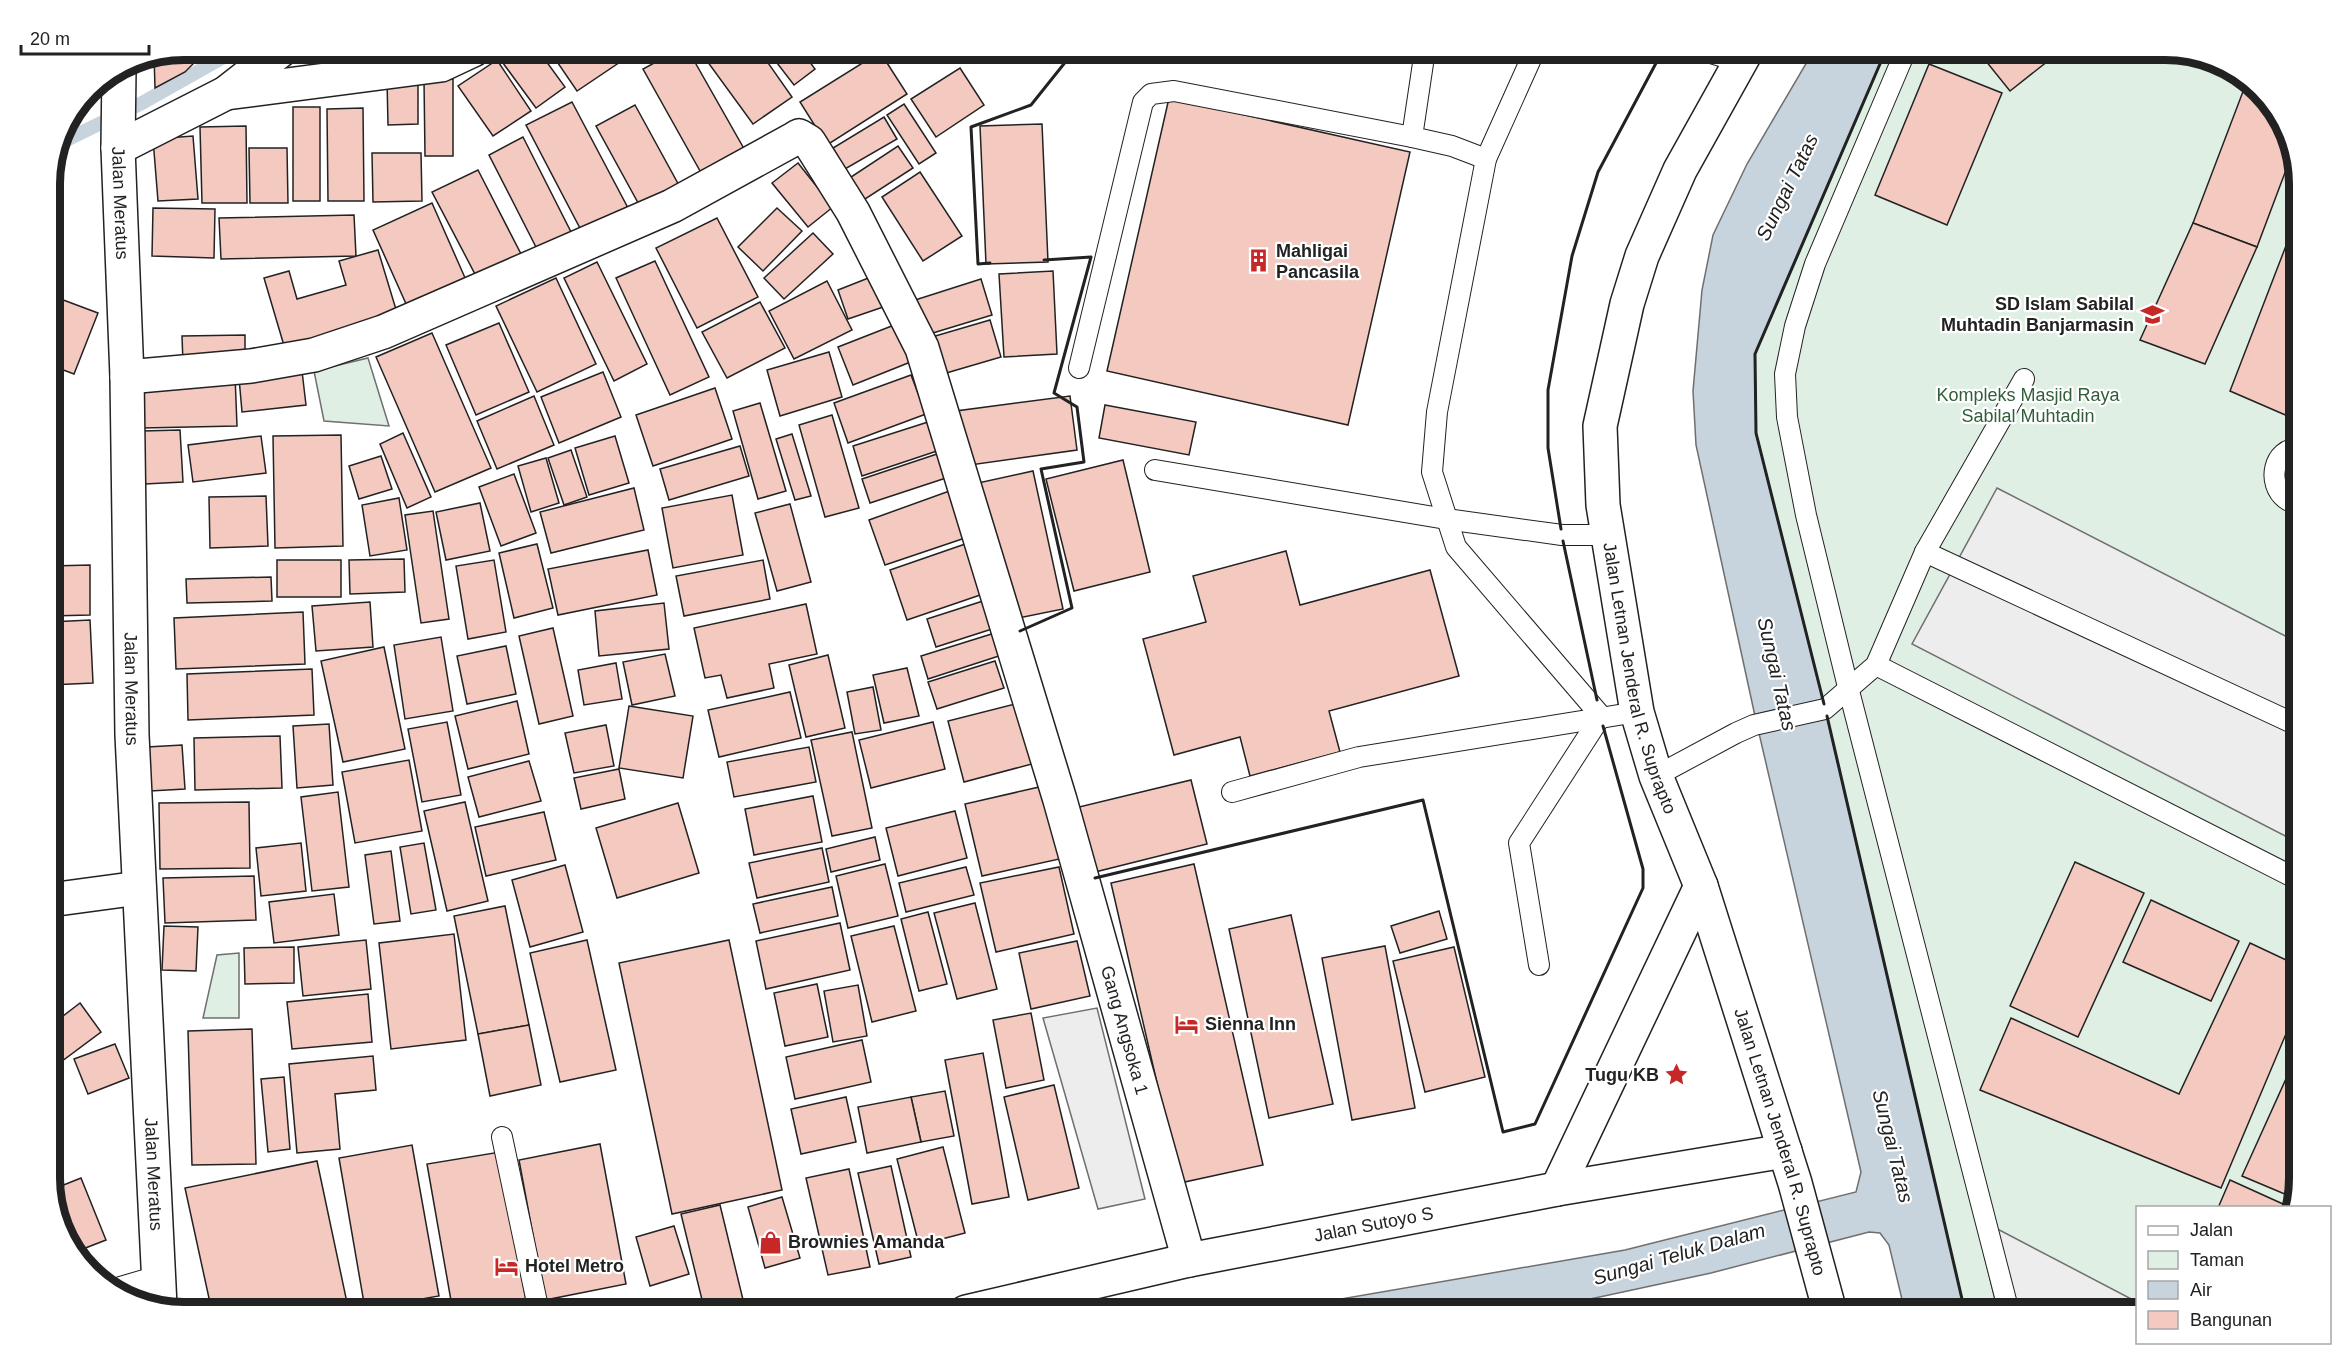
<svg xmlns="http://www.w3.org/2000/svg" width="2349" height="1362" font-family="Helvetica,sans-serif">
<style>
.green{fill:#e0efe3;stroke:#6f6f6f;stroke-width:1.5}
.parking{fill:#ededed;stroke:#6f6f6f;stroke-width:1.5}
.water{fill:#c7d3dd;stroke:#6f6f6f;stroke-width:1.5}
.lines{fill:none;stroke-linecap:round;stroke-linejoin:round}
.stream{stroke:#c7d3dd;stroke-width:14}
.building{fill:#f3c9c0;stroke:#222;stroke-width:1.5}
.lane-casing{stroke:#222;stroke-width:22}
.street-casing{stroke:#222;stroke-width:36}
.secondary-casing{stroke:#222;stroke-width:36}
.highway-casing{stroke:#222;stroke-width:36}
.lane{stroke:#fff;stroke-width:20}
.street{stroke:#fff;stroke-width:33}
.secondary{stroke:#fff;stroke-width:33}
.highway{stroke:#fff;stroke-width:33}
.wall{stroke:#222;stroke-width:3}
.labels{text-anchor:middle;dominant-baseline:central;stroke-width:4.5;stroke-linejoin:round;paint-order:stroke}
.street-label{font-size:18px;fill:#222;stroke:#fff}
.poi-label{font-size:18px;font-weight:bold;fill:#222;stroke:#fff;text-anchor:start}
.park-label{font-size:18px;fill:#2f5e38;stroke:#fff}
.water-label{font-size:20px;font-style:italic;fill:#222;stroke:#fff}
.rim{fill:none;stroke:#222;stroke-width:8}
</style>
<rect width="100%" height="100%" fill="#fff"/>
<g class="green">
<path d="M1886,50H2165L2232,67L2277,110L2299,176V1178L2292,1207L2138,1208L2137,1312H1965L1825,709L1756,433L1755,354Z"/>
<path d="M368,358L389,426L324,421L314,371Z"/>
<path d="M239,953V1018H203L217,955Z"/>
</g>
<g class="parking">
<path d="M1997,488L2299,643V843L1912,644Z"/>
<path d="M1097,1008L1145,1199L1098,1209L1043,1018Z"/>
<path d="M1976,1221L1986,1223L2137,1302V1312H1998Z"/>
</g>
<path class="water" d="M1814,50H1886L1755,354L1756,433L1825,709L1965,1312H1905L1889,1245L1880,1233L1869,1232L1711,1273L1530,1312H1266L1625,1250L1856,1192L1861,1172L1755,716L1696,445L1693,391L1702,290L1713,235L1747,164Z"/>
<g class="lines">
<path class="stream" d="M58,144L142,103L236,50"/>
</g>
<g class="building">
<path d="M184,50H207L185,72L155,88L154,55Z"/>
<path d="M337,50H386V68L337,69Z"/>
<path d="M514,50H538L565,87L536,108L500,59Z"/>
<path d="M549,50H621L626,58L577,91Z"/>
<path d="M678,50H688L747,154L704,178L643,69Z"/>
<path d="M699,50H759L792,97L753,124Z"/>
<path d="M767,50H801L815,69L794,85Z"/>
<path d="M806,50H829L814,60Z"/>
<path d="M1977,50H2062L2010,91Z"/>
<path d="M880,52L907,94L827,145L800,102Z"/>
<path d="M497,60L531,111L493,136L458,86Z"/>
<path d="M1929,64L2002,93L1947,225L1875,195Z"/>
<path d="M960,68L984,105L936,137L911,99Z"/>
<path d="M418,79V124L388,125L387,80Z"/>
<path d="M453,79V156H425L424,80Z"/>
<path d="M2247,81L2277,110L2292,154L2257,247L2193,223Z"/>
<path d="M1169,98L1410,152L1348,425L1107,371Z"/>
<path d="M572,102L628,208L582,232L526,125Z"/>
<path d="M904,104L936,153L919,164L887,115Z"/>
<path d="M635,105L681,189L642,210L596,126Z"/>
<rect x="293" y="107" width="27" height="94"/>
<path d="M363,108L364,201H328L327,109Z"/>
<path d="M884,117L897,139L845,169L833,148Z"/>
<path d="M1042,124L1048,262L986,264L980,126Z"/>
<path d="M246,126L247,203H202L200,127Z"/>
<path d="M193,136L198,199L158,201L153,139Z"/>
<path d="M523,137L571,232L537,249L489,155Z"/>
<path d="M898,146L913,168L862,201L848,179Z"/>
<path d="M249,148H287L288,203H250Z"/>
<path d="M372,153H421L422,201L373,202Z"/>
<path d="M798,163L833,207L808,227L772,183Z"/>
<path d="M478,170L521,254L476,276L432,192Z"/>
<path d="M920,172L962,236L923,261L882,197Z"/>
<path d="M432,203L466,280L407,306L373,230Z"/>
<path d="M153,208L215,209L214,258L152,256Z"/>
<path d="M777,208L802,231L763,271L738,247Z"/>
<path d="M2299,212V393L2290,417L2230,391Z"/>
<path d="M354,215L356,256L221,259L219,218Z"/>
<path d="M717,218L758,297L697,328L656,248Z"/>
<path d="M2193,223L2257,247L2205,364L2140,340Z"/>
<path d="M813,233L833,254L784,299L764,278Z"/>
<path d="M378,250L398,316L285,349L264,278L289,271L297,299L346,285L339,261Z"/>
<path d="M655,261L709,377L670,395L616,278Z"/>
<path d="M597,262L647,364L614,381L564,278Z"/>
<path d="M1053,271L1057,354L1004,357L999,274Z"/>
<path d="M881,273L892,304L848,319L838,290Z"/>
<path d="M556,278L596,364L537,392L496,306Z"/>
<path d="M981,279L992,315L923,336L912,301Z"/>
<path d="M827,281L852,330L794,359L769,311Z"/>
<path d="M50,295L98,313L74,374L50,365Z"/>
<path d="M760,302L785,348L727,378L702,332Z"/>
<path d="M907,320L923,357L853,385L838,347Z"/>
<path d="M990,320L1001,357L936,376L925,339Z"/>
<path d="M499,323L529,392L476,415L446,345Z"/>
<path d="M432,333L491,468L435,492L376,357Z"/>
<path d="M245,335V362L183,363L182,336Z"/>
<path d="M829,352L842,397L780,416L767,370Z"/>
<path d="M302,371L306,405L242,412L239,378Z"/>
<path d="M603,372L621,417L559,443L541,397Z"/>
<path d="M235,375L237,426L142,428V376Z"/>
<path d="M911,375L926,414L848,443L834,403Z"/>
<path d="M715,388L732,439L653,466L636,415Z"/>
<path d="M534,396L554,445L497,469L477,421Z"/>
<path d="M1070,396L1077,450L963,466L956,411Z"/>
<path d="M760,403L786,491L758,499L733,411Z"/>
<path d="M1105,405L1196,422L1189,455L1099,438Z"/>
<path d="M832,415L859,508L825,517L799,425Z"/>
<path d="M928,422L937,451L862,476L853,446Z"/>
<path d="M180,430L183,482L145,484L142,431Z"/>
<path d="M403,433L431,497L407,508L380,444Z"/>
<path d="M792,434L811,496L795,500L776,439Z"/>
<path d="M341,435L343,546L275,548L273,436Z"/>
<path d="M261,436L266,473L193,482L188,445Z"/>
<path d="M615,436L629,483L589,495L575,448Z"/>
<path d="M740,446L749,476L669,500L660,469Z"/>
<path d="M571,450L587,497L564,505L548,458Z"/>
<path d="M940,453L949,477L870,503L862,479Z"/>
<path d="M381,456L392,489L359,499L349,466Z"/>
<path d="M546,458L559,503L531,512L518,466Z"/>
<path d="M1123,460L1150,572L1074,591L1046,479Z"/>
<path d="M1033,471L1063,609L1009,620L978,483Z"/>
<path d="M514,474L536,533L501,546L479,487Z"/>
<path d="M634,488L644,530L551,553L540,512Z"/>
<path d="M955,489L971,536L885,565L869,520Z"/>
<path d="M732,495L743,555L673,568L662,508Z"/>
<path d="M266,496L268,546L210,548L209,497Z"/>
<path d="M399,498L407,550L370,556L362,505Z"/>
<path d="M480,503L490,551L446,560L436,512Z"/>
<path d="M790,504L811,582L777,591L755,513Z"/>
<path d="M433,511L449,619L421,623L405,515Z"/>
<path d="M971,542L989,592L907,620L890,570Z"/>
<path d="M537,544L553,608L514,618L499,553Z"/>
<path d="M648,550L657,595L558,615L548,569Z"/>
<path d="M1286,551L1300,605L1430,570L1459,676L1329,711L1340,752L1250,776L1240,737L1174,755L1143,639L1206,622L1193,576Z"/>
<path d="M404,559L405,592L350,594L349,560Z"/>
<rect x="277" y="560" width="64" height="37"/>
<path d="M494,560L506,632L468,639L456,566Z"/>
<path d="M763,560L770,599L684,616L676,576Z"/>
<path d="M90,565V615L50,616V566Z"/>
<path d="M271,577L272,601L187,603L186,579Z"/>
<path d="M983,601L992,629L936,647L927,619Z"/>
<path d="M370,602L373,647L316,651L312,606Z"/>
<path d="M664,603L669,649L599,656L595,611Z"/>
<path d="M806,604L817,654L769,664L774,688L727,698L721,675L705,678L694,628Z"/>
<path d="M303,612L305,664L176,669L174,618Z"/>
<path d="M90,620L93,683L50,685V622Z"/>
<path d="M553,628L573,716L539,724L519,636Z"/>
<path d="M998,632L1005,654L928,679L921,656Z"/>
<path d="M441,637L453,711L405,719L394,645Z"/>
<path d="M506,646L516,694L467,704L457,656Z"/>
<path d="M384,647L405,749L343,762L321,661Z"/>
<path d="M665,654L675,696L632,705L623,662Z"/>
<path d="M828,655L845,728L806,737L789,665Z"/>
<path d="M995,661L1004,688L937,709L928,682Z"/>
<path d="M616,663L622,699L584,705L578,670Z"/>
<path d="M907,668L919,716L884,723L873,675Z"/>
<path d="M312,669L314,715L188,720L187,674Z"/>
<path d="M873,687L881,730L855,734L847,692Z"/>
<path d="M790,692L801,738L719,757L708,710Z"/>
<path d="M517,701L529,754L468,769L455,716Z"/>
<path d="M1027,701L1043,761L964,782L948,721Z"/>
<path d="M629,706L693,716L683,778L619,768Z"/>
<path d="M447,722L461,795L422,802L408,729Z"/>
<path d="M933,722L945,769L871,788L859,740Z"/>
<path d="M329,724L333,785L297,788L293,726Z"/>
<path d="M606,725L614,766L574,773L565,733Z"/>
<path d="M852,732L872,828L832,836L811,740Z"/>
<path d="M280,736L282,788L195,790L194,738Z"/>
<path d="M182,745L185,789L150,791L147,747Z"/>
<path d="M809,747L816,782L734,797L727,762Z"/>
<path d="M409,760L422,831L355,843L342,772Z"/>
<path d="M529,761L541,801L479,817L468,777Z"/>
<path d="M619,769L625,799L581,809L574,778Z"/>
<path d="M1191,780L1207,844L1095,872L1079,807Z"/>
<path d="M1048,785L1064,858L982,876L965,804Z"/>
<path d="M338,792L349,887L312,891L301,797Z"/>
<path d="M813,796L822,842L754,855L745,809Z"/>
<path d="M249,802L250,868L160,869L159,803Z"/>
<path d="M465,802L488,901L447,911L424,811Z"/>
<path d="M678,803L699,873L617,898L596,828Z"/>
<path d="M955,811L967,858L898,876L886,828Z"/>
<path d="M544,812L556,860L486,876L475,827Z"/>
<path d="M50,828L63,838L50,854Z"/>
<path d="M875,837L880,860L831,872L826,849Z"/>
<path d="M301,843L306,891L261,896L256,848Z"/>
<path d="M424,843L436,910L411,914L400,847Z"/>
<path d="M822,848L829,882L757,898L749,863Z"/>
<path d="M391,851L400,921L374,924L365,855Z"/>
<path d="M2075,862L2144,893L2078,1037L2010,1006Z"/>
<path d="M885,864L898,916L848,928L836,876Z"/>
<path d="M1194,864L1263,1165L1180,1183L1111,883Z"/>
<path d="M565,865L583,932L530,947L512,880Z"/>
<path d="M966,867L974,895L906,912L899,883Z"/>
<path d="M1059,867L1074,934L996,952L980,883Z"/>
<path d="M254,876L256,920L165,923L163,878Z"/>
<path d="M832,887L838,916L760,933L753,904Z"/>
<path d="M334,894L339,935L274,943L269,902Z"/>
<path d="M2151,900L2239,941L2211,1001L2123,962Z"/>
<path d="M975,903L997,989L957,999L934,913Z"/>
<path d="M505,906L529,1025L478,1034L454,916Z"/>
<path d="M1439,911L1447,939L1400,953L1391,926Z"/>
<path d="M928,912L947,984L919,991L901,919Z"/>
<path d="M1291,915L1333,1104L1269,1118L1229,929Z"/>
<path d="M840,923L850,970L766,989L756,941Z"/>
<path d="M164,926L198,927L196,971L162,970Z"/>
<path d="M894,926L916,1011L872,1022L851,936Z"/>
<path d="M454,934L466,1040L391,1049L379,943Z"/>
<path d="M366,940L371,989L303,996L298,947Z"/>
<path d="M587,940L616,1070L560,1082L530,953Z"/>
<path d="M729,940L782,1190L672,1214L619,963Z"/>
<path d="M1077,941L1090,996L1031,1009L1019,953Z"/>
<path d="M2250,943L2299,966V1003L2221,1188L1980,1090L2011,1018L2179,1094Z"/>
<path d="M1385,946L1415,1108L1352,1120L1322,958Z"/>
<path d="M294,947V983L245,984L244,948Z"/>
<path d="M1454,947L1485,1077L1425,1092L1393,961Z"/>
<path d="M817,984L828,1037L785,1046L774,993Z"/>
<path d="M858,985L867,1036L833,1042L824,991Z"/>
<path d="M50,989L62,1006L50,1014Z"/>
<path d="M368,994L372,1042L292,1049L287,1002Z"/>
<path d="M80,1003L101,1032L50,1070V1026Z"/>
<path d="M1031,1013L1044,1080L1006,1088L993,1020Z"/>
<path d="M529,1025L541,1085L490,1096L478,1034Z"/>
<path d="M252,1029L256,1164L192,1165L188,1031Z"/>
<path d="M862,1040L871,1082L795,1099L786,1057Z"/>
<path d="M115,1044L129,1078L88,1094L74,1059Z"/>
<path d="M2299,1050V1168L2287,1195L2242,1176Z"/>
<path d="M983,1053L1009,1197L972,1204L945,1060Z"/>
<path d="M373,1056L376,1090L335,1094L340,1149L297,1153L289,1064Z"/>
<path d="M284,1077L290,1149L268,1152L261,1079Z"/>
<path d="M1054,1085L1079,1188L1028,1200L1004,1097Z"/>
<path d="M945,1091L954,1136L921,1142L911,1097Z"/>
<path d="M846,1097L856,1142L801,1154L791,1109Z"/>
<path d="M911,1097L921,1142L867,1153L858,1107Z"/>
<path d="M600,1144L626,1284L545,1300L519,1160Z"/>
<path d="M412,1145L439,1296L365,1309L339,1158Z"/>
<path d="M943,1147L965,1233L919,1245L897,1159Z"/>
<path d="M500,1152L528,1312H453L427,1164Z"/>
<path d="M317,1161L349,1312H212L185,1188Z"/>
<path d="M891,1166L911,1257L879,1264L858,1173Z"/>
<path d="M849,1169L870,1267L828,1275L806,1178Z"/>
<path d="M81,1178L106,1240L75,1252L68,1245L51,1190Z"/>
<path d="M2230,1180L2283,1204L2282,1208H2218Z"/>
<path d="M782,1197L800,1258L765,1268L748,1207Z"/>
<path d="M720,1205L746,1312H705L681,1214Z"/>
<path d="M674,1226L689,1274L650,1286L636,1237Z"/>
</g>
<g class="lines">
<defs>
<g id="lane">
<path d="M1425,50L1412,137L1452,146L1486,159"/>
<path d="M1535,50L1486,159L1437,412L1432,472L1456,547L1601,716L1519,843L1539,965"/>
<path d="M1701,50L1740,62"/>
<path d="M1906,50L1815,264L1795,326L1785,374L1787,417L1806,515L1848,687L2009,1312"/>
<path d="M1079,368L1143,102L1151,94L1174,91L1412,137"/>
<path d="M2299,448C2273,448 2266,484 2286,499C2290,502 2295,503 2299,505"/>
<path d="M1155,470L1446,519L1562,535H1608"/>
<path d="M1925,552L2299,726"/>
<path d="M1876,665L2299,880"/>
<path d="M1656,776L1736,733L1754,725L1825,709L1876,665L1925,552L2024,379"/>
<path d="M1232,792L1359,757L1637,712"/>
<path d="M502,1137L539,1312"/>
<path d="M116,1293L120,1287L158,1276"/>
</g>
<g id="street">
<path d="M226,93L441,65L473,50"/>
<path d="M118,148L226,93L281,50"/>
<path id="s1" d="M127,377L251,366L314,355L383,332L672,206L794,139L799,136L809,142L853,212L922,348L1060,800L1189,1260"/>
<path d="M50,900L139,888"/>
</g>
<g id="secondary">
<path id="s2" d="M119,69L118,148L127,377L132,735L160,1306"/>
</g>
<g id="highway">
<path id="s3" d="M1747,50L1680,170L1642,256L1627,304L1600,426L1603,505L1637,712L1656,776L1701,886L1795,1183L1830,1312"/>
<path d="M1557,1189L1701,886"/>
<path id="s4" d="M966,1312L1189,1260L1557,1189L1785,1151"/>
</g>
</defs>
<use href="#lane" class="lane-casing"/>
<use href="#street" class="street-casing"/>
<use href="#secondary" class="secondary-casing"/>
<use href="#highway" class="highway-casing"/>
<use href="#lane" class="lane"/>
<use href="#street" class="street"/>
<use href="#secondary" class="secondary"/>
<use href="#highway" class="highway"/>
<g class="wall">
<path d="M990,263L978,264L971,127L1031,105L1075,50"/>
<path d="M1561,529L1548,448V390L1572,256L1598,172L1663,50"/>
<path d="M1563,541L1597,700"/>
<path d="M1020,631L1072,608L1041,469L1084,462L1077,407L1054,393L1091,257L1044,260"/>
<path d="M1824,704L1756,433L1755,354L1886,50"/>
<path d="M1827,716L1965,1312"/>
<path d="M1095,878L1423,800L1503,1132L1535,1124L1643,888V869L1603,726"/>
</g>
</g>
<defs>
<symbol id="building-bare" viewBox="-9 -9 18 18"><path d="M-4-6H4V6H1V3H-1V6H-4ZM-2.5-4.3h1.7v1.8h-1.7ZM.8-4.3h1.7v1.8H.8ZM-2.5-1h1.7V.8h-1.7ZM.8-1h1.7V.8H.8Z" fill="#c62828" stroke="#fff" stroke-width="2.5" paint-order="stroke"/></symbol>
<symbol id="school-bare" viewBox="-9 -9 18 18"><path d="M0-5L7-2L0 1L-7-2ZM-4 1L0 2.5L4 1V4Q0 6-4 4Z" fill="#c62828" stroke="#fff" stroke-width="2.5" paint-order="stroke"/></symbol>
<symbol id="hotel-bare" viewBox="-9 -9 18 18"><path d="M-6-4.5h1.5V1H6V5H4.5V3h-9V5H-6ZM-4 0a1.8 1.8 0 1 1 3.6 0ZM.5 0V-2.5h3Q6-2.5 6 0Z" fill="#c62828" stroke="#fff" stroke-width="2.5" paint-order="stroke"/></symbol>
<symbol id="sight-bare" viewBox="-9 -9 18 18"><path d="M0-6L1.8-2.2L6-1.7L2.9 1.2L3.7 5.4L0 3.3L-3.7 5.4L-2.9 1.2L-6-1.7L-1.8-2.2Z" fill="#c62828" stroke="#fff" stroke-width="2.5" paint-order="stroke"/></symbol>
<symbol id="shop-bare" viewBox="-9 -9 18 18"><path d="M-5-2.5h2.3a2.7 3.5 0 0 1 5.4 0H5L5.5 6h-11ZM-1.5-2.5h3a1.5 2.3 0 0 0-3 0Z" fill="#c62828" stroke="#fff" stroke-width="2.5" paint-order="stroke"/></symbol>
</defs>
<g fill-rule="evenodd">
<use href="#building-bare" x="1242" y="244" width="33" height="33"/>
<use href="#school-bare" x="2136" y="298" width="33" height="33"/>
<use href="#hotel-bare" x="1170" y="1008" width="33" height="33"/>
<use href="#sight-bare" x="1660" y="1058" width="33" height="33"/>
<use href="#shop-bare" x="754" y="1226" width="33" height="33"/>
<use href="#hotel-bare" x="490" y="1250" width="33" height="33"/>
</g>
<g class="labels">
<g class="street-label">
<text stroke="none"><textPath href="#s2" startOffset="134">Jalan Meratus</textPath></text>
<text stroke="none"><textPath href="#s3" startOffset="663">Jalan Letnan Jenderal R. Suprapto</textPath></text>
<text stroke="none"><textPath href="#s2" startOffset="620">Jalan Meratus</textPath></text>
<text stroke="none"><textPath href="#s1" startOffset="1680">Gang Angsoka 1</textPath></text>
<text stroke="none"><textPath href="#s3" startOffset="1149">Jalan Letnan Jenderal R. Suprapto</textPath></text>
<text stroke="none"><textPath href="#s2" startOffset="1106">Jalan Meratus</textPath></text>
<text stroke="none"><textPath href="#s4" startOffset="417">Jalan Sutoyo S</textPath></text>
</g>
<g class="poi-label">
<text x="1276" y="251">Mahligai<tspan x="1276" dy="21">Pancasila</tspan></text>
<text x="2134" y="304" text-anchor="end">SD Islam Sabilal<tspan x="2134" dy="21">Muhtadin Banjarmasin</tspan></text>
<text x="1205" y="1024">Sienna Inn</text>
<text x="1659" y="1075" text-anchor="end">Tugu KB</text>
<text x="788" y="1242">Brownies Amanda</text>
<text x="525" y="1266">Hotel Metro</text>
</g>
<g class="park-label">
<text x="2028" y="395">Kompleks Masjid Raya<tspan x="2028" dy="21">Sabilal Muhtadin</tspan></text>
</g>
<g class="water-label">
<text transform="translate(1787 187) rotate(-64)">Sungai Tatas</text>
<text transform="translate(1777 674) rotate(77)">Sungai Tatas</text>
<text transform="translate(1893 1146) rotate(76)">Sungai Tatas</text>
<text transform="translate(1679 1254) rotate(-16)">Sungai Teluk Dalam</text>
</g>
</g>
<path d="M0 0H2349V1362H0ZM184 60H2165A124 124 0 0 1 2289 184V1178A124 124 0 0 1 2165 1302H184A124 124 0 0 1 60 1178V184A124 124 0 0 1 184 60Z" fill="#fff" fill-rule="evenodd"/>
<path class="rim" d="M184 60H2165A124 124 0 0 1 2289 184V1178A124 124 0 0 1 2165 1302H184A124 124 0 0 1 60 1178V184A124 124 0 0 1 184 60Z"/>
<rect x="2136" y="1206" width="195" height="138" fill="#ffffff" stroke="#a7a7a7" stroke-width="1.5"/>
<rect x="2148" y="1226" width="30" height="9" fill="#ffffff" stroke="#a7a7a7" stroke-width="1.5"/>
<text x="2190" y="1236" font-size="18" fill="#222222">Jalan</text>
<rect x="2148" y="1251" width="30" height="18" fill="#e0efe3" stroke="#a7a7a7" stroke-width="1.5"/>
<text x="2190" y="1266" font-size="18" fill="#222222">Taman</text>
<rect x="2148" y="1281" width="30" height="18" fill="#c7d3dd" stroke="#a7a7a7" stroke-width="1.5"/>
<text x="2190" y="1296" font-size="18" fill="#222222">Air</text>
<rect x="2148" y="1311" width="30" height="18" fill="#f3c9c0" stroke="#a7a7a7" stroke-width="1.5"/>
<text x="2190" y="1326" font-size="18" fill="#222222">Bangunan</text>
<path d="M21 45v9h128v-9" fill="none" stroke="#222222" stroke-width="3"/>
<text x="30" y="45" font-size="18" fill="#222222" stroke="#ffffff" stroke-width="4.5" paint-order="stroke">20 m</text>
</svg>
